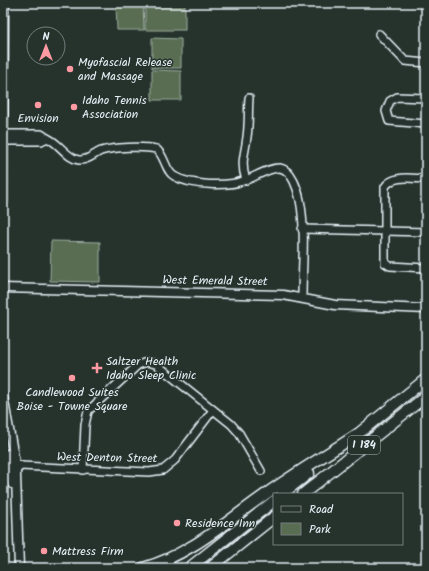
<svg xmlns="http://www.w3.org/2000/svg" width="429" height="571" font-family="Kalam,sans-serif">
<style>
.green{fill:#586d51;stroke:#a0afa4}
.lines{fill:none;stroke-linecap:round;stroke-linejoin:round}
.minor-casing{stroke:#e8f1f8;stroke-width:10}
.major-casing{stroke:#e8f1f8;stroke-width:11}
.highway-casing{stroke:#e8f1f8;stroke-width:13}
.minor{stroke:#26332d;stroke-width:7}
.major{stroke:#26332d;stroke-width:8}
.highway{stroke:#26332d;stroke-width:10}
.poi-dot{fill:#ff9aa2;stroke:#26332d;stroke-width:1.5}
.labels{text-anchor:middle;dominant-baseline:central;stroke-width:3;stroke-linejoin:round;paint-order:stroke}
.shield{fill:#26332d;stroke:#aeb8bb;stroke-width:1}
.shield-label{font-size:11px;font-weight:bold;fill:#e8f1f8}
.poi-label{font-size:12px;fill:#e8f1f8;stroke:#26332d;text-anchor:start}
.street-label{font-size:12px;fill:#e8f1f8;stroke:#26332d}
</style>
<rect width="100%" height="100%" fill="#26332d"/>
<filter id="ink" filterUnits="userSpaceOnUse"><feTurbulence type="fractalNoise" baseFrequency=".025" numOctaves="2"/><feDisplacementMap in="SourceGraphic" scale="8" xChannelSelector="R" yChannelSelector="G"/><feConvolveMatrix kernelMatrix="1 2 1 2 8 2 1 2 1" color-interpolation-filters="sRGB"/></filter>
<g filter="url(#ink)">
<g class="green">
<path d="M116,3H143L144,30H117Z"/>
<rect x="145" y="3" width="40" height="27"/>
<path d="M152,38L181,39V68H152Z"/>
<path d="M152,70L181,71V100H152Z"/>
<path d="M51,241L100,242V282L50,281Z"/>
</g>
<g class="lines">
<defs>
<g id="minor">
<path d="M379,34L405,61L426,63"/>
<path d="M426,98L397,97L390,101L386,111L389,121L426,124"/>
<path d="M4,134H41L47,138L41,141H4"/>
<path d="M47,138C60,143 67,159 79,160C87,161 94,154 101,151C114,147 143,146 156,149C165,155 165,171 174,176C191,186 228,187 246,180C255,177 270,167 280,168C292,170 298,190 300,200C306,230 302,267 302,298"/>
<path d="M426,179C413,179 393,174 385,187V263L390,266L426,268"/>
<path d="M246,180C240,163 245,154 247,137C249,124 248,111 249,98"/>
<path d="M302,229L426,232"/>
<path d="M3,462L10,466L3,470"/>
<path d="M20,466L149,472L163,470L175,460L213,410"/>
<path d="M83,470L85,425L88,411L138,365L147,362L156,364L231,424L239,433L261,471"/>
</g>
<g id="major">
<path d="M3,202L4,3"/>
<path d="M3,288L283,295L335,305L426,309"/>
<path d="M3,396L15,463L20,466"/>
<path d="M8,454L12,484"/>
<path d="M19,568L16,475V470L20,466"/>
</g>
<g id="highway">
<path d="M353,438L426,379"/>
<path d="M282,494L309,473"/>
<path d="M303,494L426,396"/>
<path d="M143,568C188,556 226,522 263,496C294,474 326,455 358,434"/>
<path d="M189,568L274,501"/>
<path d="M210,568L274,517"/>
</g>
</defs>
<use href="#minor" class="minor-casing"/>
<use href="#major" class="major-casing"/>
<use href="#highway" class="highway-casing"/>
<use href="#minor" class="minor"/>
<use href="#major" class="major"/>
<use href="#highway" class="highway"/>
</g>
</g>
<g class="poi-dot">
<circle cx="70" cy="69" r="4"/>
<circle cx="38" cy="105" r="4"/>
<circle cx="74" cy="107" r="4"/>
<path d="M95 362h4v4h4v4h-4v4h-4v-4h-4v-4h4z"/>
<circle cx="72" cy="378" r="4"/>
<circle cx="177" cy="523" r="4"/>
<circle cx="44" cy="551" r="4"/>
</g>
<g class="labels">
<rect class="shield" x="348" y="436" width="32" height="18" rx="3"/>
<g class="shield-label">
<text x="364" y="445">I 184</text>
</g>
<g class="poi-label">
<text x="78" y="62">Myofascial Release<tspan x="78" dy="14">and Massage</tspan></text>
<text x="82" y="100">Idaho Tennis<tspan x="82" dy="14">Association</tspan></text>
<text x="38" y="118" text-anchor="middle">Envision</text>
<text x="106" y="361">Saltzer Health<tspan x="106" dy="14">Idaho Sleep Clinic</tspan></text>
<text x="72" y="392" text-anchor="middle">Candlewood Suites<tspan x="72" dy="14">Boise - Towne Square</tspan></text>
<text x="185" y="523">Residence Inn</text>
<text x="52" y="551">Mattress Firm</text>
</g>
<g class="street-label">
<text transform="translate(215 281) rotate(1)">West Emerald Street</text>
<text transform="translate(107 458) rotate(1)">West Denton Street</text>
</g>
</g>
<rect width="429" height="571" fill="none" stroke="#26332d" stroke-width="16"/>
<rect x="8" y="8" width="413" height="555" fill="none" stroke="#e8f1f8" stroke-width="1.5" filter="url(#ink)"/>
<rect x="273" y="493" width="130" height="52" fill="#26332d" stroke="#747f7e"/>
<rect x="281" y="506" width="20" height="6" fill="#26332d" stroke="#747f7e"/>
<text x="309" y="513" font-size="12" fill="#e8f1f8">Road</text>
<rect x="281" y="523" width="20" height="12" fill="#586d51" stroke="#747f7e"/>
<text x="309" y="533" font-size="12" fill="#e8f1f8">Park</text>
<g transform="translate(46 46)"><circle r="19" fill="#26332d" stroke="#747f7e"/>
<path d="M0-3L7 15L0 10L-7 15Z" fill="#ff9aa2"/>
<text y="-6" font-size="11" font-weight="bold" text-anchor="middle" fill="#e8f1f8">N</text>
</g>
</svg>
